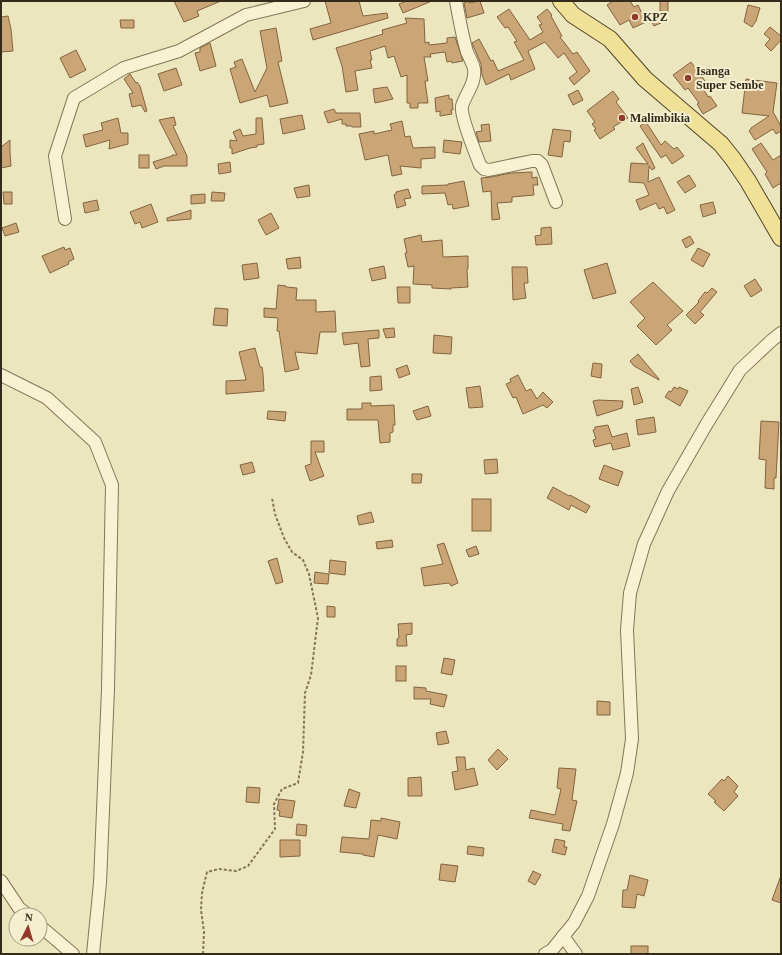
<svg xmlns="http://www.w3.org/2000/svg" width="782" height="955" font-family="'Times New Roman',serif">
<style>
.building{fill:#caa576;stroke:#83643f}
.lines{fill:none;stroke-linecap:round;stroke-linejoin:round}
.minor-casing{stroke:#847658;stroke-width:14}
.major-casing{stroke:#52442c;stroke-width:18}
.path{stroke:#847658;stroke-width:2;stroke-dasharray:3 2;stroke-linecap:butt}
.minor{stroke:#f8f2d2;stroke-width:12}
.major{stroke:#f0e197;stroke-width:16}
.poi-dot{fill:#92392a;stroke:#f4efce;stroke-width:1.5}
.labels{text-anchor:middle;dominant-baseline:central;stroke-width:4;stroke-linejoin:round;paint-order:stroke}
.poi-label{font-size:12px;font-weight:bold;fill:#342b1c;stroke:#f4efce;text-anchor:start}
</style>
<rect width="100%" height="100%" fill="#ece6bf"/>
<g class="building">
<path d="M174,1H221L197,11L199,16L184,22Z"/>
<path d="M325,1H359L363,16L387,13L388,18L313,40L310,29L331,23Z"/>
<path d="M407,1H432L403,13L399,4Z"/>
<path d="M469,1V3L480,1L484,13L467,18L464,3Z"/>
<path d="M613,1H630L634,7L638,5L646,22L633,28L629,20L620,25L607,5Z"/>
<path d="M660,1H668V12L660,11Z"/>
<path d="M748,5L760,8L756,21L752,27L744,22Z"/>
<path d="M509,9L530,40L543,32L539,25L542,24L537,17L547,9L552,15L551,16L562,36L560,37L573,54L577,52L590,71L574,85L569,78L577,72L564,53L558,58L545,42L528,51L535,69L511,80L509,74L486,85L482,75L481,64L472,43L479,39L491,61L493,60L498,71L524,60L514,42L517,41L508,27L505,28L497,17Z"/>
<path d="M659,14L663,22L654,26L650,19Z"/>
<path d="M8,16L11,29L13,51L1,52V17Z"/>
<path d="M405,18L424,19L425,43L429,42V45L447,43V38L455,37L463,61L452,63L451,61L447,62L445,52L430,54L431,57H424L428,81H425L428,103H418V108H410V103H407V75L401,77L394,56L388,58L385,46L370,51L372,60H370L372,68L355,71L358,90L346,92L342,66L336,48L383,34L382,30L407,23Z"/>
<path d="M120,20H134V28H121Z"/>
<path d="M770,27L781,36V40L771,51L765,45L770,39L764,34Z"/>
<path d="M276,28L282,61L278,62L288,103L270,107L267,95L240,103L230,69L236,67L234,62L242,59L255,92L267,68L260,31Z"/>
<path d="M210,43L216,66L200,71L195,53L200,52V48Z"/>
<path d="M76,50L86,70L70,78L60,58Z"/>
<path d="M691,62L705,81L701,85L708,97L710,96L717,106L703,114L697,104L699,103L688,88L685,90L673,75Z"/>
<path d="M176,68L182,85L164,91L158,74Z"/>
<path d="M130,74L136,83L137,82L140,86L147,111L145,112L141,105L132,107L129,94L133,93L124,79Z"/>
<path d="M746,79L777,83L773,112L781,126V131L776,134L773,129L755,140L749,131L751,129V128L769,116L742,113Z"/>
<path d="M387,87L393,99L375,103L373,89Z"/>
<path d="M578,90L583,100L573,105L568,95Z"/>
<path d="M613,91L619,99L616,102L628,118L613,127L615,129L600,139L594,130L596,129L592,124L595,122L587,111Z"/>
<path d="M449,95V99H452L453,110H451L452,114L440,116V111L436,112L435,98Z"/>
<path d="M334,109L336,113H360L361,127H352V126H346V124H342V119L328,123L324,112Z"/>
<path d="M302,115L305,129L283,134L280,119Z"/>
<path d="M174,117L176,125L173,126L187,156V166H164L156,169L153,162L172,156V155H177L159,120Z"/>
<path d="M118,118L121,133H128V144L109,149L110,140L86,147L83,135L103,130L101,123Z"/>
<path d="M256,118H262L264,144L257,145V147L250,148L232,154V148H230V140L237,141L233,132L240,129L243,136L256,134Z"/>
<path d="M402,121L405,137L410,136L413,148L435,147V158L421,159V168L400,166L402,174L392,176L388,155L365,160L359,134L374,131V134L392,130L390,124Z"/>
<path d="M646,122L661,145L665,141L674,149L677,147L684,156L672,164L666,155L661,158L640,126Z"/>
<path d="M489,124L491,141L479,142L476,132L482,131L481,125Z"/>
<path d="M553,129L571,131L570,142L564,141L562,157L548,155Z"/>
<path d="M10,140V152L11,166L1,168V147Z"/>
<path d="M444,140L462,142L460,154L443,152Z"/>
<path d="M643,143L655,168L652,170L649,166L648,182L659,177L675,210L667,214L664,207L659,209L656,203L640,210L636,200L649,195L644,183L629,182L631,163L648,164L636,148Z"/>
<path d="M761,143L773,160L781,155V183L773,188L765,174L767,172L752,149Z"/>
<rect x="139" y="155" width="10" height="13"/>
<path d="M230,162L231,172L219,174L218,164Z"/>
<path d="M532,172V178L537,177L538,185H533L534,195L512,197V202L497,203L500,219L492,220L491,191L483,192L481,178L491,177L511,173Z"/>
<path d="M689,175L696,186L685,193L677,182Z"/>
<path d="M464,181L469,206L453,209L452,204L448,205L445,193L422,194V186L448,185V184Z"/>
<path d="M309,185L310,196L297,198L294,188Z"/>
<path d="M408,189L411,198L404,199L406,205L397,208L394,195L396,194V192Z"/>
<path d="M3,192H12V204H4Z"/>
<path d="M212,192L225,193L224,201H211Z"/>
<path d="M205,194V203L191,204V195Z"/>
<path d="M97,200L99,210L85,213L83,203Z"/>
<path d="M713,202L716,213L703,217L700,205Z"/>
<path d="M151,204L158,222L142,228L140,222L135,224L130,212Z"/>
<path d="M191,210V219L167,221V218Z"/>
<path d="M271,213L279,228L266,235L258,220Z"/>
<path d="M16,223L19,232L5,236L2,228Z"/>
<path d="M551,227L552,244L536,245L535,236L541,235V228Z"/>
<path d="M421,235L422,242L442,240L443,257L468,256V269H467L468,287L451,288V289L432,288V285L413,284L414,266L408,267L405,253H407L404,239Z"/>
<path d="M690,236L694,243L686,248L682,240Z"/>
<path d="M64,247L65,250L70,248L74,259L68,262L69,264L50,273L42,256Z"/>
<path d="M698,248L710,254L703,267L691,260Z"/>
<path d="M300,257L301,268L288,269L286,259Z"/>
<path d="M257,263L259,278L244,280L242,265Z"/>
<path d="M607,263L616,293L593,299L584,270Z"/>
<path d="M384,266L386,278L372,281L369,269Z"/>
<path d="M512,267H527L528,283H524L526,298L513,300Z"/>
<path d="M755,279L762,290L751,297L744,286Z"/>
<path d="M653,282L683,311L667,325L672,330L656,345L637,326L645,318L630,302Z"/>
<path d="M278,285L286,286V287L297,288L296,300H316V312L335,311L336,332H320L317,354L295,352L299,369L285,372L279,331H277L278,318L264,317V308L276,309Z"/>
<path d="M397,287H410V303H398Z"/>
<path d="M712,288L717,292L700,312L704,315L695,324L686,315L699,302L698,301L705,292L707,293Z"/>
<path d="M215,308L228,309L227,326L213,325Z"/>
<path d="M394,328L395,337L386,338L383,329Z"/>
<path d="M379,330V338L368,339L370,366L361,367L358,343L344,345L342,333Z"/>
<path d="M434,335L452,337L451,354L433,353Z"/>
<path d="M255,348L260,367H262L263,374L264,391L226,394V381L246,380L239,352Z"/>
<path d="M638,354L659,379V380L634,366L630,361Z"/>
<path d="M593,363L602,364L601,378L591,376Z"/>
<path d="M407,365L410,374L399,378L396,369Z"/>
<path d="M518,375L526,391L531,389L537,399L543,392L553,402L547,408L543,405L523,414L516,397L513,398L506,384L511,382L510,379Z"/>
<path d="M381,376L382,390L370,391V377Z"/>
<path d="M480,386L483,407L469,408L466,388Z"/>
<path d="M638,387L643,402L634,405L631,389Z"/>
<path d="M674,387L678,389L679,387L688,391L680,406L665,397L669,391L671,392Z"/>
<path d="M598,400L623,401L622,408L597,416L593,401Z"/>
<path d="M362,403H371V406L394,405L395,425H393V432L390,433V442L380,443L378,420H347V409H362Z"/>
<path d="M428,406L431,416L417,420L413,411Z"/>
<path d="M268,411L286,412L285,421L267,419Z"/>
<path d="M654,417L656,432L638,435L636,420Z"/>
<path d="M761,421L779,422L776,478H774V489L765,488L766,460L759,459Z"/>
<path d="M608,425L612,437L627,433L630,446L613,450L611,443L595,447L593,440L596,439L593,430L595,429V427Z"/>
<path d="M311,441H324V452H315L324,476L310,481L305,466L311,464Z"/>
<path d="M497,459L498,473L485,474L484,460Z"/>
<path d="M252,462L255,472L243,475L240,465Z"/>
<path d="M604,465L623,472L618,486L599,479Z"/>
<path d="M412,474H422L421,483H412Z"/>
<path d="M553,487L569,496L570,495L590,506L586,513L571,505L569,510L547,498Z"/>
<rect x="472" y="499" width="19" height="32"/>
<path d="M371,512L374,522L359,525L357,516Z"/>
<path d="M392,540L393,547L377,549L376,542Z"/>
<path d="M444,543L458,583L451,586L449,583L424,586L421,568L443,564L437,545Z"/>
<path d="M476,546L479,554L469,557L466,550Z"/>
<path d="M277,558L283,582L276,584L268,561Z"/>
<path d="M330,560L346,562L345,575L329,573Z"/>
<path d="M315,572L329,574L328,584L314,583Z"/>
<path d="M327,606L335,607V617H327Z"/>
<path d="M412,623V634L406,635L407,646H397V639L399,638L398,624Z"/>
<path d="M444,658L455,660L452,675L441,673Z"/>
<rect x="396" y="666" width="10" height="15"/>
<path d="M414,687L426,688V691L447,695L444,707L430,704L431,699H414Z"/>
<path d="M597,701L610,702V715H597Z"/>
<path d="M446,731L449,743L438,745L436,733Z"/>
<path d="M498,749L508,759L497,770L488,760Z"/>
<path d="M456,757H465L466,770L474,768L478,785L455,790L452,772L458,771Z"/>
<path d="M559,768L576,769L572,800L577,801L570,831L562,830L563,824L529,818L531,810L555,815L561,789L557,788Z"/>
<path d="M728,776L738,786L734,792L738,796L724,811L714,802L716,801L708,794L722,779L724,781Z"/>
<path d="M421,777L422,796H408V778Z"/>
<path d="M247,787L260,788L259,803L246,802Z"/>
<path d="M349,789L360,793L356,808L344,806Z"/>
<path d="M279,799L295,801L292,818L279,816L280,811L277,810Z"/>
<path d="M381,818L400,822L397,839L378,835L374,857L363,855V854L340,852L342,837L369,839L371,820L381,821Z"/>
<path d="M297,824L307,825L306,836L296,835Z"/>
<path d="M555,839L565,841L564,847H567L565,855L552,852Z"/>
<path d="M280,840H300V856L280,857Z"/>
<path d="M468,846L484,848L483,856L467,854Z"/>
<path d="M441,864L458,866L455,882L439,880Z"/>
<path d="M533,871L541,875L535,885L528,881Z"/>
<path d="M630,875L648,880L644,896L637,894L635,908L622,907L623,890H627Z"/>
<path d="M780,878H781V903L772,900Z"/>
<rect x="631" y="946" width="17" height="8"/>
</g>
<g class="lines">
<defs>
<g id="minor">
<path d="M456,1C459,18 462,35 467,52C469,57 473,63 474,69C476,83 466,93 462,106C460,116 476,154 480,165L484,169L489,170L532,161H538L542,165L556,202"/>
<path d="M65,219L55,156L74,98L124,68L179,51L246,15L304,1"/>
<path d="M1,375L47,398L95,442L112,485L108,689L100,883L93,954"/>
<path d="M1,881L19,908L28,915"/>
<path d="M40,926L73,954"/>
<path d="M563,936L576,954"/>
<path d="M545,954L552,950L574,923L588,896L613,824L627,773L632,739L627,630L630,593L644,544L668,491L706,425L740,370L772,340L781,333"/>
</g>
<path id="major" d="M561,1L573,15L610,39L645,79L721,144L733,159L748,181L781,238"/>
</defs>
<use href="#minor" class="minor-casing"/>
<use href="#major" class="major-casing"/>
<path class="path" d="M203,954L204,932L201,910L202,893L207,872L219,869L236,871L248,866L275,829L274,804L282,789L298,783L303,752L305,693L311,675L318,618L309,574L303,560L292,552L284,538L275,514L272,498"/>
<use href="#minor" class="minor"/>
<use href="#major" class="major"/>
</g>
<g class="poi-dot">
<circle cx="635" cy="17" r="4"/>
<circle cx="688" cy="78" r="4"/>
<circle cx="622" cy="118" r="4"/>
</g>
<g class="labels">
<g class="poi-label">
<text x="643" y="17">KPZ</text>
<text x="696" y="71">Isanga<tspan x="696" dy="14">Super Sembe</tspan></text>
<text x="630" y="118">Malimbikia</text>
</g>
</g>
<rect width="782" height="955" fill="none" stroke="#342b1c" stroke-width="4"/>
<g transform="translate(28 927) rotate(5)"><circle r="19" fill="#f4efce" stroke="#a7a187"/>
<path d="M0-3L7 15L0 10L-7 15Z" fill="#92392a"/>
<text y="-6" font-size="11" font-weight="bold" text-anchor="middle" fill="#342b1c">N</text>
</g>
</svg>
